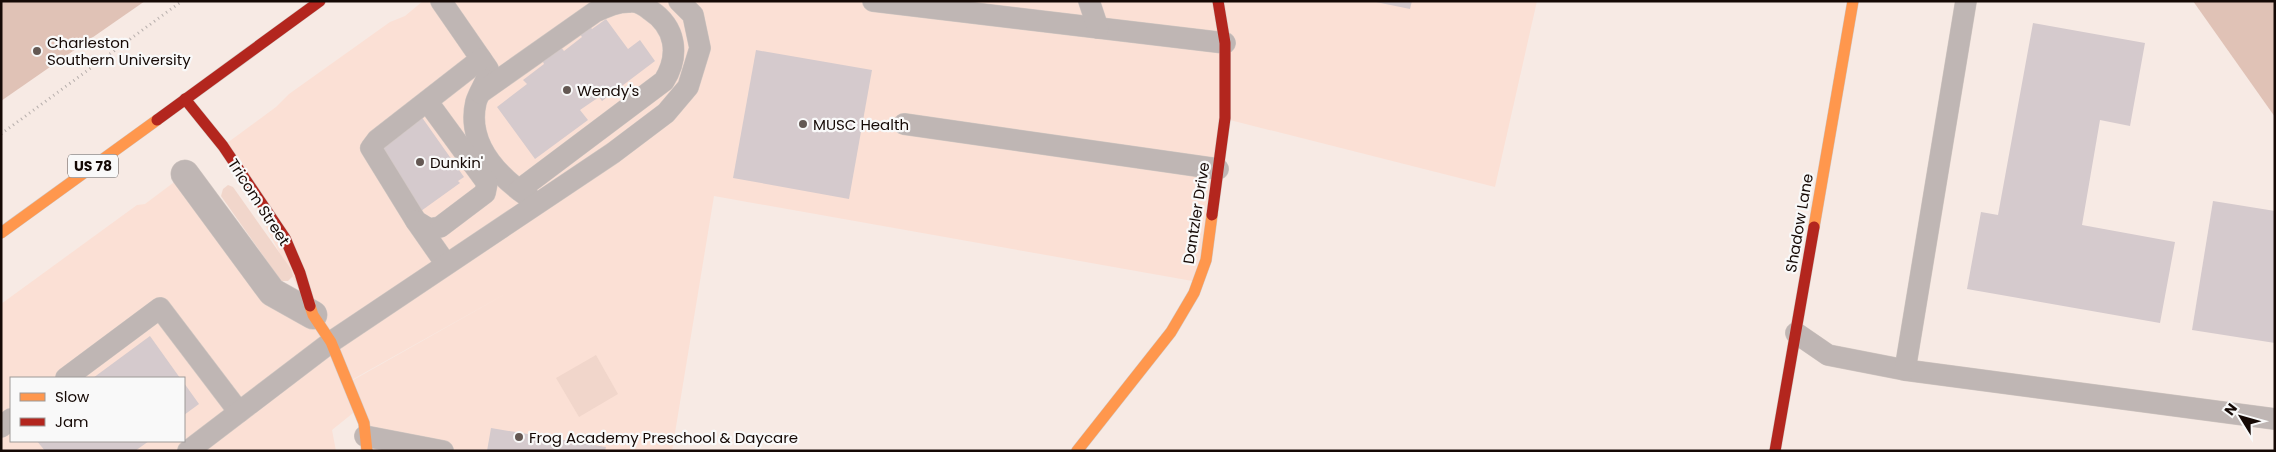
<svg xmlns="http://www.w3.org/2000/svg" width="2276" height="452" font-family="Poppins,sans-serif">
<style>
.built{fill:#fbe0d5;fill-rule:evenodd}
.green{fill:#f1d6cb}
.forest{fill:#e0c2b6}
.building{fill:#d5cacd}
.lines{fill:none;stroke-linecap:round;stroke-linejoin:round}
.lane-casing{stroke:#d1c7c2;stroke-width:22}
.street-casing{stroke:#d1c7c2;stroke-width:29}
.slow-casing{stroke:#d1c7c2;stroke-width:12}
.jam-casing{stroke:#d1c7c2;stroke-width:12}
.path{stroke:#b6aeab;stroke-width:3;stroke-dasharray:1 4;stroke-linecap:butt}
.lane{stroke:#bfb6b4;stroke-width:21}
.street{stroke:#bfb6b4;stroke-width:28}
.slow{stroke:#ff974d;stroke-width:11}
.jam{stroke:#b3261e;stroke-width:11}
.poi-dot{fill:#645853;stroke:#f9f9f9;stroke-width:2}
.labels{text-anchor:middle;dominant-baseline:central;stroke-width:4.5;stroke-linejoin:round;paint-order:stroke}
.shield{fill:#f9f9f9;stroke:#59514e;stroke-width:1}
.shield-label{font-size:14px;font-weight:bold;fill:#150905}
.poi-label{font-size:15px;fill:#150905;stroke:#f9f9f9;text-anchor:start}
.street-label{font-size:15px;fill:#150905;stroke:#f9f9f9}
</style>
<rect width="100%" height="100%" fill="#f7eae4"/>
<path class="built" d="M423,1H1537L1495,187L1226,119L1198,282L714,196L672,451H367L358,409L332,430L336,451H1V304L137,205L145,204L185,174L236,244L313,315L348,383L507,293L348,382L223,146L276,107L289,94L390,22L405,16ZM11,378H184V441H11Z"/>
<g class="green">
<path d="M228,185L233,187L291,269L293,276L288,281H281L221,196L223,189Z"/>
<path d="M596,355L618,394L579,417L556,378Z"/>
</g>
<g class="forest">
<path d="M1,1H145L1,101Z"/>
<path d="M2193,1H2275V117Z"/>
</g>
<g class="building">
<path d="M1371,1H1412L1410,9Z"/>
<path d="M606,19L628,49L640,40L655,61L602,101L599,97L580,110L588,120L535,159L497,107L527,84L523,80L544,64L542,60L560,46L564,51L582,37L579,33L589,25L592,29Z"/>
<path d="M2033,23L2145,43L2130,126L2100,120L2082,225L2175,242L2160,323L1967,289L1981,212L1998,215Z"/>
<path d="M756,50L872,70L849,199L733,178Z"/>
<path d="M421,116L464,177L458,181L460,183L421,211L376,148Z"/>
<path d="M2213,201L2275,211V343L2192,330Z"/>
<path d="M150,336L180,378H93Z"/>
<path d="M184,383L199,404L184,415Z"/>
<path d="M491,428L606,447L605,451H487Z"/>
<path d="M37,441H149L135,451H45Z"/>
</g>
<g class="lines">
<defs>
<g id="lane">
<path d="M441,1L488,69"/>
<path d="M873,1L1225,43"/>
<path d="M1089,1L1098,28"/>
<path d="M486,80C483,87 478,95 476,102C466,144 499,177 530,198"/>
<path d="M480,93L595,12C606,7 616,2 629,2C636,1 644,5 650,10C676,27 680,55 664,81L519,190"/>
<path d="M427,101L487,183L485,193L440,227L429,229L416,221L371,148L377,140L481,59"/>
<path d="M904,124L1218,169"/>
<path d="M416,221L446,264"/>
<path d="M1796,333L1828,355L1905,370L2275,419"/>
<path d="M1905,370L1966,1"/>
<path d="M66,378L160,308L239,412"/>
<path d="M1,427L11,419"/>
<path d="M365,436L443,451"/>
<path d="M188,451L331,342L613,153L666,113L688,87L700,48L693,15L679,1"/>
</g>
<path id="street" d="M185,174L272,292L313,315"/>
<g id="slow">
<path d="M1814,227L1853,1"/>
<path d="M1,233L157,120"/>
<path d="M310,306L313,315L331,342L364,423L367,451"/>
<path d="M1077,451L1171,332L1194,293L1206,260L1212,215"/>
</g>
<g id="jam">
<path d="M185,99L223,146L285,238L300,273L310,306"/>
<path d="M157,120L320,1"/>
<path d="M1212,215L1225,118V43L1218,1"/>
<path d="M1775,451L1814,227"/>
</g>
</defs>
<use href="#lane" class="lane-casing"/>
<use href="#street" class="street-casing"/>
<use href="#slow" class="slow-casing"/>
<use href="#jam" class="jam-casing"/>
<path class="path" d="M1,134L182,1"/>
<use href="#lane" class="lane"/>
<use href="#street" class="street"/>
<use href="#slow" class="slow"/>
<use href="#jam" class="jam"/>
</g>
<g class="poi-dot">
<circle cx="37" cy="51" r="5"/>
<circle cx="567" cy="90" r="5"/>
<circle cx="803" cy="124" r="5"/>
<circle cx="420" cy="162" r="5"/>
<circle cx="519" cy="437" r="5"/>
</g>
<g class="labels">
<rect class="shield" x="68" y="154.5" width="50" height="23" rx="4"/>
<g class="shield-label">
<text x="93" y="166">US 78</text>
</g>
<g class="poi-label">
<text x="47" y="42">Charleston<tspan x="47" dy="17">Southern University</tspan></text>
<text x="577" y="90">Wendy's</text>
<text x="813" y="124">MUSC Health</text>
<text x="430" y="162">Dunkin'</text>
<text x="529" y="437">Frog Academy Preschool &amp; Daycare</text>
</g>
<g class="street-label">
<text transform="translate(259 202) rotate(57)">Tricom Street</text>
<text transform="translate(1196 213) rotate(-81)">Dantzler Drive</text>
<text transform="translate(1799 223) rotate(-80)">Shadow Lane</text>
</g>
</g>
<rect width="2276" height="452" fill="none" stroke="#150905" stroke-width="5"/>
<rect x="10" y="377" width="175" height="65" fill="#f9f9f9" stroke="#9e9997"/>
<rect x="20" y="393" width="25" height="8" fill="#ff974d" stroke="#9e9997"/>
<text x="55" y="402" font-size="15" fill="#150905">Slow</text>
<rect x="20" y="418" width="25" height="8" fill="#b3261e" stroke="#9e9997"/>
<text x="55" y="427" font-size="15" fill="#150905">Jam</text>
<g transform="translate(2241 417) rotate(307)" stroke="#f9f9f9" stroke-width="4" paint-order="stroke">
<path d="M0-4L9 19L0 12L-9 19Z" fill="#150905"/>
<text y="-8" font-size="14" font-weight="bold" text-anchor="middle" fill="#150905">N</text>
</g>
</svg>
